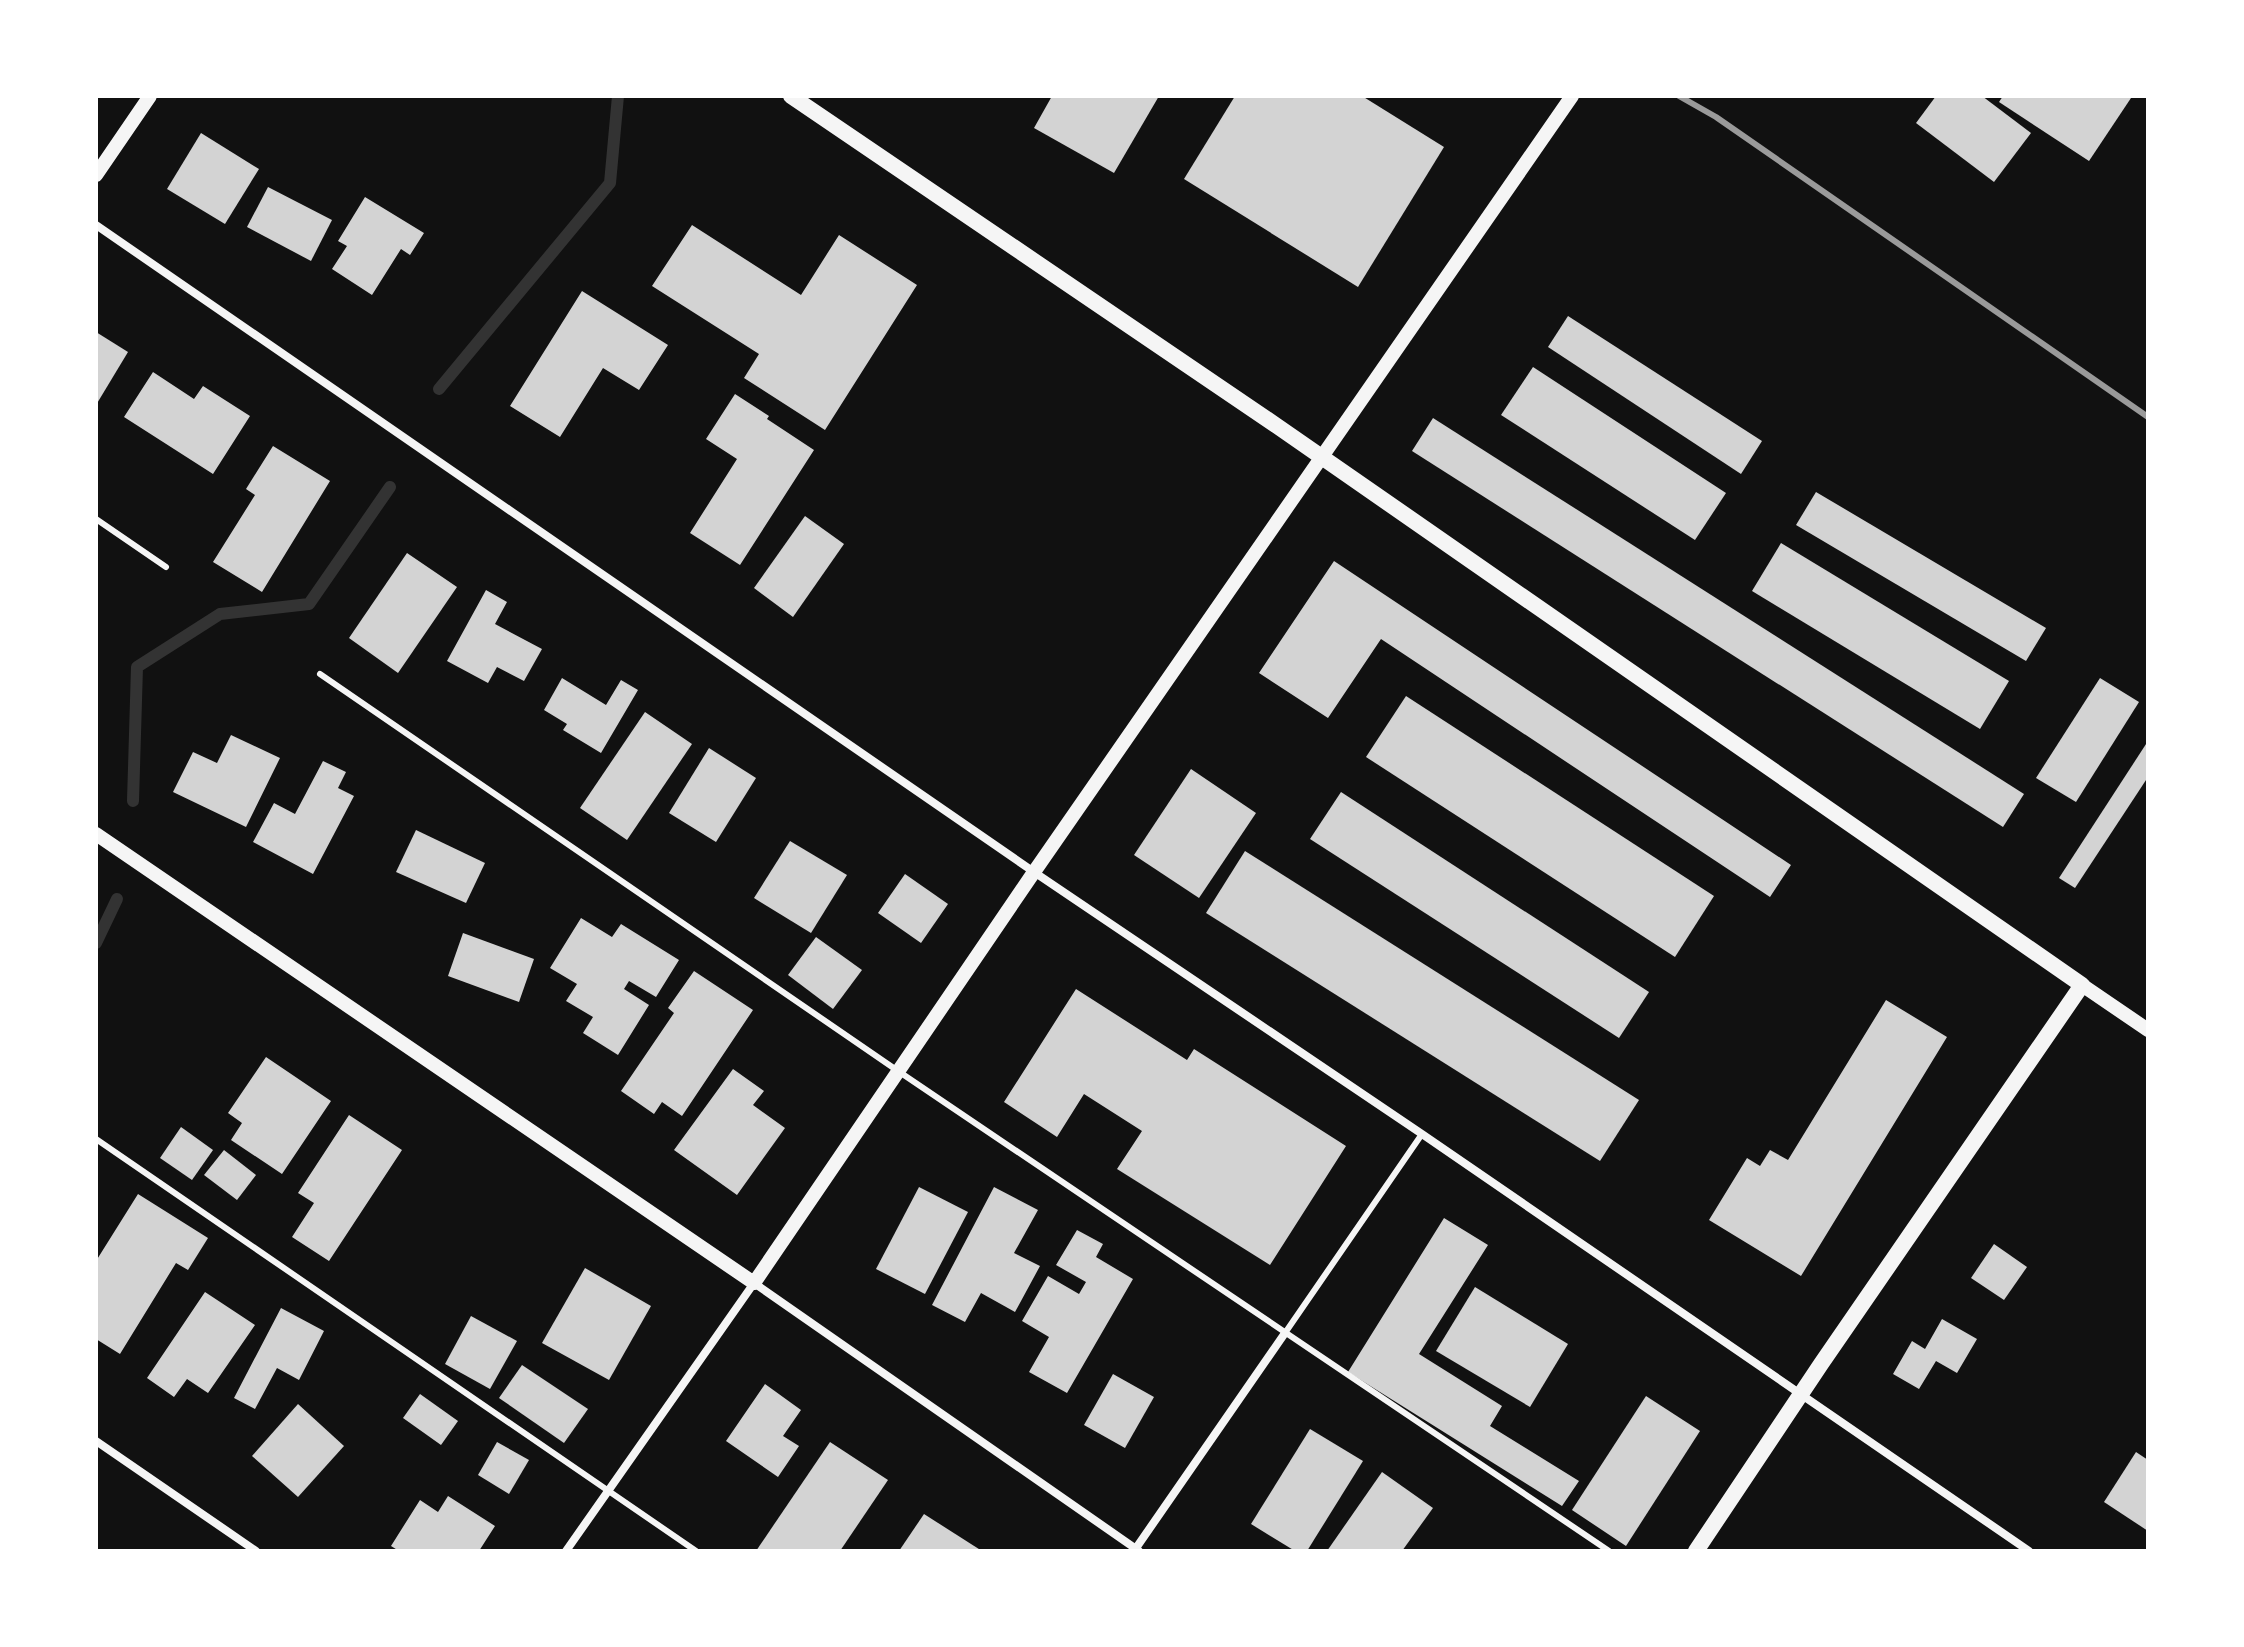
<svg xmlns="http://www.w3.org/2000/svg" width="2244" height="1647" font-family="Lato,sans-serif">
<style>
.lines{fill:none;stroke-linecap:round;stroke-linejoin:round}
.stream{stroke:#333;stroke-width:12}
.building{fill:#d3d3d3}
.service{stroke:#f5f5f5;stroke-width:6}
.minor{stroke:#f5f5f5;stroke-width:8}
.tertiary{stroke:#f5f5f5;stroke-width:14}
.secondary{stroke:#f5f5f5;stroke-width:16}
.rail{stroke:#9a9a9a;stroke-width:6}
</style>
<rect width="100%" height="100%" fill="#111"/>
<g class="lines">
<g class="stream">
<path d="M439,389L610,183L618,96"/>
<path d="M133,801L137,667L220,614L309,604L390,487"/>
<path d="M96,943L117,899"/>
</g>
</g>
<g class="building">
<path d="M1052,96H1159L1114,173L1034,128Z"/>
<path d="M1235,96H1362L1444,147L1358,287L1184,179Z"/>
<path d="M1936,96H1982L2031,133L1994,182L1916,123Z"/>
<path d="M2003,96H2128L2131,98L2089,161L1999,102Z"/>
<path d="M201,133L259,169L225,224L167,189Z"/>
<path d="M268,187L332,220L311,261L247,227Z"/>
<path d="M365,197L424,233L410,255L401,249L372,295L332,269L347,246L338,241Z"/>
<path d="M692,225L801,295L839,235L917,285L825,430L744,378L759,354L652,286Z"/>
<path d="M582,291L668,345L639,390L603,368L560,437L510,406Z"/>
<path d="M1568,316L1762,441L1741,474L1548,347Z"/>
<path d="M96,332L128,352L96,405Z"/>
<path d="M1533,367L1726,493L1695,540L1501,415Z"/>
<path d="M153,372L194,399L203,386L250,416L213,474L124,417Z"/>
<path d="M735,394L769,416L767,419L814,450L740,565L690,533L737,459L706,439Z"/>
<path d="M1433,418L2024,794L2003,827L1412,451Z"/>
<path d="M273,446L330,481L262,592L213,562L255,495L246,489Z"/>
<path d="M1816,492L2046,628L2026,661L1796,525Z"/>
<path d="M805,516L844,544L793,617L754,588Z"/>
<path d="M1781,543L2009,681L1980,729L1752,591Z"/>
<path d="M407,553L457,587L398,673L349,638Z"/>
<path d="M1334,561L1791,865L1770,897L1381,639L1328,718L1259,673Z"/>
<path d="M486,590L507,602L495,624L542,649L524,681L497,667L488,683L447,661Z"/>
<path d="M562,678L606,705L621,680L638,690L601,753L563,730L567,724L544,710Z"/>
<path d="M2100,678L2139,702L2076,802L2036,778Z"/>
<path d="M1406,696L1714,896L1675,957L1366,757Z"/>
<path d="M645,712L692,744L627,840L580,808Z"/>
<path d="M231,735L280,758L246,827L173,792L193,752L217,763Z"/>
<path d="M2148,741V777L2075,888L2059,878Z"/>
<path d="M709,748L756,778L716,842L669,813Z"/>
<path d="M323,761L346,772L338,788L354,796L313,874L253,842L274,803L295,814Z"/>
<path d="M1191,769L1256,813L1199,898L1134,855Z"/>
<path d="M1341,792L1649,992L1619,1038L1310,839Z"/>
<path d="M416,830L485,863L466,903L396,872Z"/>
<path d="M790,841L847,875L811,933L754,898Z"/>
<path d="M1245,851L1639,1100L1600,1161L1206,913Z"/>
<path d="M905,874L948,904L921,943L878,913Z"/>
<path d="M581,918L612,937L621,924L679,960L656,997L629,981L624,989L649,1005L618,1055L583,1033L593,1017L566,1001L577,984L550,968Z"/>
<path d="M463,933L534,959L519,1002L448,976Z"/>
<path d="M816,937L862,970L833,1009L788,975Z"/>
<path d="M694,971L753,1010L682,1116L662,1102L654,1114L621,1091L674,1013L668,1008Z"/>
<path d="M1076,989L1187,1060L1194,1049L1346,1146L1270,1265L1117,1169L1142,1131L1084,1094L1057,1137L1004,1102Z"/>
<path d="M1886,1000L1947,1037L1801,1276L1709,1220L1747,1158L1760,1166L1770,1150L1788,1160Z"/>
<path d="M266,1057L331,1101L282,1174L231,1140L242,1123L228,1113Z"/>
<path d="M733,1069L764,1091L753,1105L785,1128L737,1195L674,1150Z"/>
<path d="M349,1115L402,1150L329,1261L292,1237L314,1203L298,1193Z"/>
<path d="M181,1127L213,1150L192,1180L160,1158Z"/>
<path d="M224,1150L256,1175L237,1200L204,1175Z"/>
<path d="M919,1187L968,1212L925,1294L876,1269Z"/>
<path d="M994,1187L1038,1210L1014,1253L1040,1266L1015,1312L981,1293L965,1322L932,1305Z"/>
<path d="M138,1194L208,1238L188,1270L176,1263L120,1354L96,1339V1261Z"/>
<path d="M1444,1218L1488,1245L1419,1354L1502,1406L1490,1426L1579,1481L1562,1506L1348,1372Z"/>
<path d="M1077,1230L1103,1244L1096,1257L1133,1279L1067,1393L1029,1372L1049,1337L1022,1321L1048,1276L1079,1294L1086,1282L1056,1265Z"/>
<path d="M1994,1244L2027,1267L2004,1300L1971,1278Z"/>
<path d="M585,1268L651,1306L609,1380L542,1343Z"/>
<path d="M1475,1287L1568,1344L1530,1407L1436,1351Z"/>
<path d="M205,1292L255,1325L208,1393L187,1379L174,1397L147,1378Z"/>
<path d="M281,1308L324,1331L299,1380L277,1368L255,1409L234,1398Z"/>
<path d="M471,1316L517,1341L490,1389L445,1364Z"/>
<path d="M1942,1319L1977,1339L1957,1373L1936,1361L1919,1389L1893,1374L1912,1341L1925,1349Z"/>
<path d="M522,1365L588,1409L564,1443L499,1398Z"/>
<path d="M1113,1374L1154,1397L1125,1448L1084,1425Z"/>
<path d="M765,1384L801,1410L783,1436L799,1446L778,1477L726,1441Z"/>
<path d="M420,1394L458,1421L441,1445L403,1418Z"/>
<path d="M1646,1396L1700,1431L1626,1546L1572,1510Z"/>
<path d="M298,1404L344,1446L298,1497L252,1456Z"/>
<path d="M1310,1429L1363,1461L1307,1551H1295L1251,1524Z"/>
<path d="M497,1442L529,1460L509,1494L478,1475Z"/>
<path d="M830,1442L888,1480L840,1551H756Z"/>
<path d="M2136,1452L2148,1460V1531L2104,1502Z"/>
<path d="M1382,1472L1433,1508L1402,1551H1327Z"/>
<path d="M448,1496L495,1526L479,1551H399L391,1546L420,1500L438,1512Z"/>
<path d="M924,1514L982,1551H899Z"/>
</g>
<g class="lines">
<g class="service">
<path d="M96,519L166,567"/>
<path d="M320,674L898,1071L1609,1551"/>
<path d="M96,1139L696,1551"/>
<path d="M1285,1333L1422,1134"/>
</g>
<g class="minor">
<path d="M96,225L1034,872L1422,1134L2029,1551"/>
<path d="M96,1441L256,1551"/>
<path d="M566,1551L754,1283L1139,1551"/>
<path d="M1134,1551L1285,1333"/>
</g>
<g class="tertiary">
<path d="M96,175L150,96"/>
<path d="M96,834L754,1283L1034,872L1572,96"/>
<path d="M2082,985L2148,1030"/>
</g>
<path class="secondary" d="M791,96L1277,426L2082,985L1821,1364L1696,1551"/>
<path class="rail" d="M1679,96L1716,117L2148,417"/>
</g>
<rect width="2244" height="1647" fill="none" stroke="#ffffff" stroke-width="196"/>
</svg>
